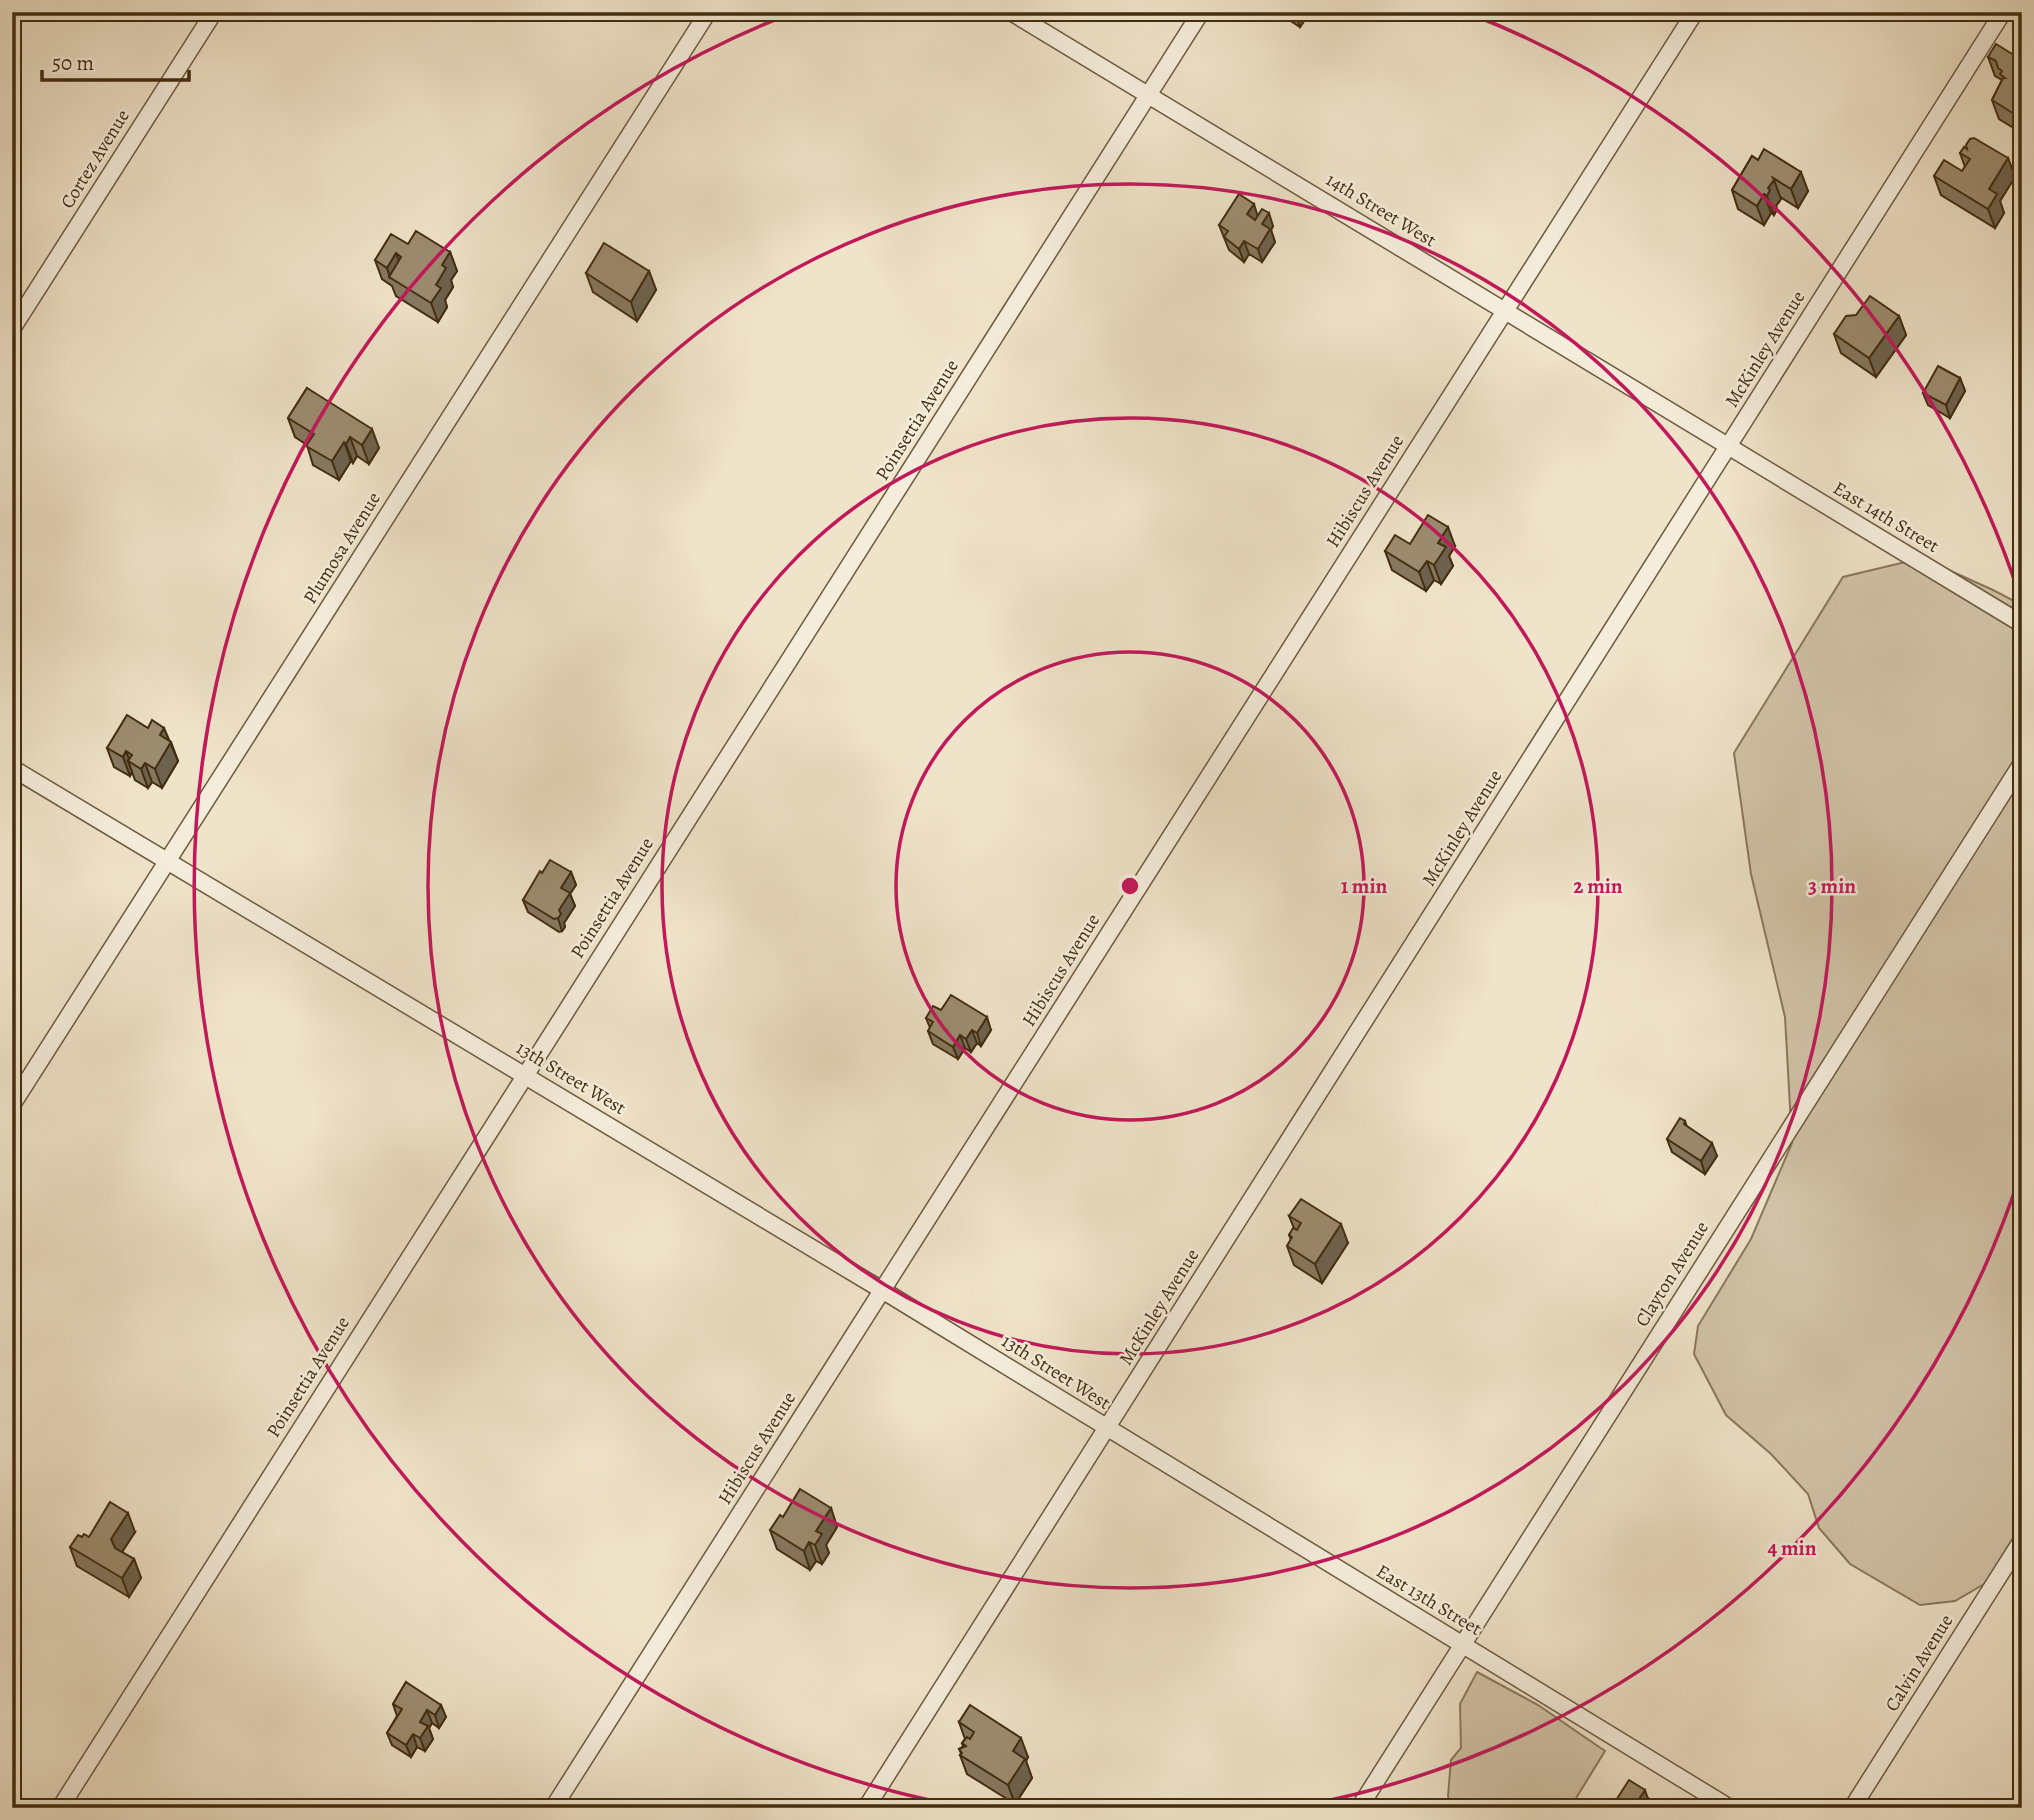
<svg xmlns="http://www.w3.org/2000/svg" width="2034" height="1820" font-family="Alegreya,serif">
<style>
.green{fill:#d2c4a9;stroke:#8a785c;stroke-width:2}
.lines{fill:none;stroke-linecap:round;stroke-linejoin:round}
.minor-casing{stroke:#6d5a3e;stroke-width:19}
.minor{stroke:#f5eddc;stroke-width:16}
.wall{fill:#867860;stroke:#422d0f;stroke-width:2}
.shaded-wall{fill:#6d624e;stroke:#422d0f;stroke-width:2}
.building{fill:#9c8c70;stroke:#422d0f;stroke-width:2}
.ring{fill:none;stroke:#c2185b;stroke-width:3.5}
.labels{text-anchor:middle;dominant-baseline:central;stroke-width:5;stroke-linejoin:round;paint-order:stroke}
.street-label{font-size:19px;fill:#422d0f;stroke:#f5eddc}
.centre{fill:#c2185b;stroke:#f5eddc;stroke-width:3.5}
.ring-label{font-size:21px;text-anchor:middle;font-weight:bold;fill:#c2185b;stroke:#f5eddc;stroke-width:5;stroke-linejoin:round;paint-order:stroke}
</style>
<rect width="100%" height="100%" fill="#efe3c9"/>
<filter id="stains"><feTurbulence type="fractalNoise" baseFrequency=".00286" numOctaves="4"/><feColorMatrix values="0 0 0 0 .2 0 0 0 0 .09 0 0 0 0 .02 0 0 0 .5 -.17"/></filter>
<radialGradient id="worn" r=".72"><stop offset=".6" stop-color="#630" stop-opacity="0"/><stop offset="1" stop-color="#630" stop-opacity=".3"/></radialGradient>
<g class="green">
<path d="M1922,558L1993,590L2022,605V1557L1998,1576L1955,1601L1920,1605L1850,1564L1819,1528L1808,1494L1771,1454L1726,1415L1694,1354L1698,1326L1751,1239L1792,1143L1785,1017L1751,874L1734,753L1843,577Z"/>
<path d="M1477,1672L1538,1705L1605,1751L1570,1808H1451L1448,1796L1451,1760L1461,1748L1460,1704Z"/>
</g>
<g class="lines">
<defs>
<g id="minor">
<path d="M1011,12L2022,624"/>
<path d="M12,329L214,12"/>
<path d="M12,768L882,1290L1730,1808"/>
<path d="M12,1105L708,12"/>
<path d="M60,1808L1201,12"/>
<path d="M553,1808L1695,12"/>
<path d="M866,1808L2003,12"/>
<path d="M1359,1808L2022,763"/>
<path d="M1852,1808L2022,1540"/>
</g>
</defs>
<use href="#minor" class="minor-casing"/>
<use href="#minor" class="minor"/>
</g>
<g class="wall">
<path d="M1277,12H1310L1300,27Z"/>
<path d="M1988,57L2022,60V133L1999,119L1992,100L2002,80L1995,76Z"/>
<path d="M1967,149L2008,158L2015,177L2000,201L2004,213L1995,228L1941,195L1934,176L1962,171L1965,167L1960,153Z"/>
<path d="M1752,156L1808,191L1798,208L1780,197L1781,199L1776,206L1777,209L1774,215L1771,213L1764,225L1738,209L1732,190Z"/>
<path d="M1258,215L1273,226L1271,230L1275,242L1262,262L1249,254L1244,262L1229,250L1219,225Z"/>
<path d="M408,244L450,252L457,271L451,280L453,287L445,300L447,307L438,322L396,296L392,286L382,279L375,260Z"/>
<path d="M649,271L656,290L637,321L593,292L586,273Z"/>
<path d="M1899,316L1906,335L1876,377L1841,353L1834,334Z"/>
<path d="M1960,378L1965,391L1950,418L1928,405L1923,393Z"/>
<path d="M307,388L379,448L369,464L357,456L353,463L351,461L339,480L313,465L307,445L295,437L288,418Z"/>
<path d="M1410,544L1455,546L1449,556L1453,566L1441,584L1434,580L1426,591L1392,570L1385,551Z"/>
<path d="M169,741L171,742L178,761L162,788L152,782L148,788L135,780L132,772L130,776L114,767L107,748Z"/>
<path d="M571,872L576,885L570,894L575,906L564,923L565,927L562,931L559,932L528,912L523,900L542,873Z"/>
<path d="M941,1010L991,1030L981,1046L977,1043L971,1052L965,1048L958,1059L933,1044L928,1031L930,1028L926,1018Z"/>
<path d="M1685,1121L1687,1127L1717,1156L1705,1174L1672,1152L1667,1139Z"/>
<path d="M1289,1216L1348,1243L1322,1283L1294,1265L1287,1246L1291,1240L1289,1235L1294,1228Z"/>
<path d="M831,1508L837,1527L826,1545L829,1553L822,1564L816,1561L810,1570L777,1549L770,1530L783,1517Z"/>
<path d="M135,1532L122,1552L134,1559L141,1578L129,1597L77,1566L70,1547L89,1537Z"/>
<path d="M406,1682L446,1717L439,1728L432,1723L429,1728L433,1739L425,1751L417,1747L411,1757L392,1745L387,1733L397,1716L393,1704Z"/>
<path d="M959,1722L1028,1757L1026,1761L1032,1778L1015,1804L967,1774L960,1755L961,1753L959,1749L963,1747L962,1743L965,1739Z"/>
</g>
<g class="shaded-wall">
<path d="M1295,12H1310L1300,27Z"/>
<path d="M2008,158L2015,177L2000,201L2004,213L1995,228L1988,209L1989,189Z"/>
<path d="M1801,172L1808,191L1798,208L1791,189Z"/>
<path d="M1774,180L1781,199L1776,206L1777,209L1774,215L1767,196L1768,188Z"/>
<path d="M1764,194L1771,213L1764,225L1757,206Z"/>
<path d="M1254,204L1258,217L1252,227L1247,214Z"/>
<path d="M1269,213L1273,226L1271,230L1275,242L1262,262L1258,249L1262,224Z"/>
<path d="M1244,241L1249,254L1244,262L1239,249Z"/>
<path d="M450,252L457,271L451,280L453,287L445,300L447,307L438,322L431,303L442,265Z"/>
<path d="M396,253L403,272L390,278L387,268Z"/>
<path d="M649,271L656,290L637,321L631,302Z"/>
<path d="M1899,316L1906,335L1876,377L1869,358Z"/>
<path d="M1960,378L1965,391L1950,418L1946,405Z"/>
<path d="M372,429L379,448L369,464L362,445Z"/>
<path d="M350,437L357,456L353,463L346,444Z"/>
<path d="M344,442L351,461L339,480L332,461Z"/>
<path d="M1448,527L1455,546L1449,556L1453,566L1441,584L1434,565L1438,543Z"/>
<path d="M1427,561L1434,580L1426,591L1419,572Z"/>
<path d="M164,728L178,761L162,788L155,769L160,735Z"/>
<path d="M126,751L130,762L128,761L132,772L130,776L123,757Z"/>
<path d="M145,763L152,782L148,788L141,769Z"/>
<path d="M571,872L576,885L570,894L575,906L564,923L565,927L562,931L558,918L561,888Z"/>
<path d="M987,1017L991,1030L981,1046L977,1033Z"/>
<path d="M972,1030L977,1043L971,1052L966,1039Z"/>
<path d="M960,1035L965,1048L958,1059L953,1047Z"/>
<path d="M1712,1143L1717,1156L1705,1174L1701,1161Z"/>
<path d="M1341,1224L1348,1243L1322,1283L1315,1264Z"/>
<path d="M831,1508L837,1527L826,1545L829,1553L822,1564L815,1545L816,1531Z"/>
<path d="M128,1513L135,1532L118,1558L111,1539Z"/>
<path d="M809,1542L816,1561L810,1570L804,1551Z"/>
<path d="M134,1559L141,1578L129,1597L122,1578Z"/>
<path d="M441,1705L446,1717L439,1728L435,1715Z"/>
<path d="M427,1710L432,1723L429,1728L433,1739L425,1751L420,1738V1722Z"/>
<path d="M413,1734L417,1747L411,1757L406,1745Z"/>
<path d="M1021,1738L1028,1757L1026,1761L1032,1778L1015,1804L1008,1785L1013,1751Z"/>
<path d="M1645,1790L1651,1808L1639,1799Z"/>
</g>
<g class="building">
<path d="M1996,44L2022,60V119L1992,100L2003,78H2005L2000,74L2002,71L1998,68L1996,61L1988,57Z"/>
<path d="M1974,138L2008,158L1989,189L1997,194L1988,209L1934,176L1944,160L1962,171L1970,159L1960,153L1964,147L1967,149L1966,145L1970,139Z"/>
<path d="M1764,149L1801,172L1791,189L1773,178L1774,180L1768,188L1770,190L1767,196L1764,194L1757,206L1732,190L1752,156L1758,160Z"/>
<path d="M1239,194L1254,204L1247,214L1255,220L1262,209L1269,213L1262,224L1270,229L1258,249L1244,241L1239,249L1224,237L1228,231L1219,225Z"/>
<path d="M416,231L450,252L442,265L446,268L436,285L441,288L431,303L389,277L401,257L396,253L387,268L375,260L391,234L408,244Z"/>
<path d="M604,243L649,271L631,302L586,273Z"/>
<path d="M1870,296L1899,316L1869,358L1834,334L1846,316L1856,315Z"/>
<path d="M1938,366L1960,378L1946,405L1923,393Z"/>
<path d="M307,388L372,429L362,445L350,437L346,444L344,442L332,461L306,446L314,434L288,418Z"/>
<path d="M1428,515L1448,527L1438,543L1446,547L1434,565L1427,561L1419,572L1385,551L1395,535L1410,544Z"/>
<path d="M127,715L148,728L152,720L164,728L160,735L171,742L155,769L145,763L141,769L128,761L132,755L126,751L123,757L107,748Z"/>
<path d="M550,860L571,872L561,888L570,893L559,910L561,914L558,918L554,919L523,900L540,871L542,873Z"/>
<path d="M951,995L987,1017L977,1033L972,1030L966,1039L960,1035L953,1047L928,1031L933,1022L926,1018L933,1006L941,1010Z"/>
<path d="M1680,1118L1685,1121L1684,1124L1712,1143L1701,1161L1667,1139Z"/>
<path d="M1301,1199L1341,1224L1315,1264L1287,1246L1292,1237L1289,1235L1293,1228L1297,1230L1301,1223L1289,1216Z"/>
<path d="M800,1489L831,1508L816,1531L822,1534L815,1545L809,1542L804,1551L770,1530L780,1515L783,1517Z"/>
<path d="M110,1502L128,1513L111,1539L115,1548L134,1559L122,1578L70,1547L78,1535L82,1537L84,1534L89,1537Z"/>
<path d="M406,1682L441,1705L435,1715L427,1710L420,1722L428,1726L420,1738L413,1734L406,1745L387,1733L402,1709L393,1704Z"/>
<path d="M970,1705L1021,1738L1013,1751L1025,1759L1008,1785L960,1755L962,1753L959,1749L966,1746L962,1743L967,1737L970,1739L974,1732L959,1722Z"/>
<path d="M1629,1780L1645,1790L1639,1799L1645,1803L1648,1798L1654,1802L1651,1807L1653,1808H1611Z"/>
</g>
<g class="ring">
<circle cx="1130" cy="886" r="234"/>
<circle cx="1130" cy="886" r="468"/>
<circle cx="1130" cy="886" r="702"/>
<path d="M2020 1175A936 936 0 0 1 1301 1806M959 1806A936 936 0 0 1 787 15M1473 15A936 936 0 0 1 2020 597"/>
</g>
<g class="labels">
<g class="street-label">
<text transform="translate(95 159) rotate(-58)">Cortez Avenue</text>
<text transform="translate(1381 210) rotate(31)">14th Street West</text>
<text transform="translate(1765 349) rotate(-58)">McKinley Avenue</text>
<text transform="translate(917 420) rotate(-58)">Poinsettia Avenue</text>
<text transform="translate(1365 491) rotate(-58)">Hibiscus Avenue</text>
<text transform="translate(1886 517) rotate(31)">East 14th Street</text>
<text transform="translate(342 548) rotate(-58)">Plumosa Avenue</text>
<text transform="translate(1462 828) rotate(-58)">McKinley Avenue</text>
<text transform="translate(612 898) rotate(-58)">Poinsettia Avenue</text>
<text transform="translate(1061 970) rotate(-58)">Hibiscus Avenue</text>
<text transform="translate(571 1078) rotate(31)">13th Street West</text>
<text transform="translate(1672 1274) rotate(-58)">Clayton Avenue</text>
<text transform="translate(1159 1307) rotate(-58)">McKinley Avenue</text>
<text transform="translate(1056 1372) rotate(32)">13th Street West</text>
<text transform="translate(308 1377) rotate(-58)">Poinsettia Avenue</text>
<text transform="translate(757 1448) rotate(-58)">Hibiscus Avenue</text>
<text transform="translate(1429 1600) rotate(31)">East 13th Street</text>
<text transform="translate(1919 1663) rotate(-58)">Calvin Avenue</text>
</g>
</g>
<circle cx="1130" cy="886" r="10" class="centre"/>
<g class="ring-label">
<text x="1364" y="893">1 min</text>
<text x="1598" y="893">2 min</text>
<text x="1832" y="893">3 min</text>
<text x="1792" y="1555">4 min</text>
</g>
<rect width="2034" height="1820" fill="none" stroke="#efe3c9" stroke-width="42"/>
<rect x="14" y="14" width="2006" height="1792" fill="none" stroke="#422d0f" stroke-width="3.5"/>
<rect x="21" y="21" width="1992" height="1778" fill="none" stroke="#422d0f" stroke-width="2"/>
<path d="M42 70v10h147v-10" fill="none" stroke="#422d0f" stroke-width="3.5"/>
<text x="52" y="70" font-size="21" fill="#422d0f" stroke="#f5eddc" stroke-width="5" paint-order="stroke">50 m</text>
<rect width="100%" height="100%" filter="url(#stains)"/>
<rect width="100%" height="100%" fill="url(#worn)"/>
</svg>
